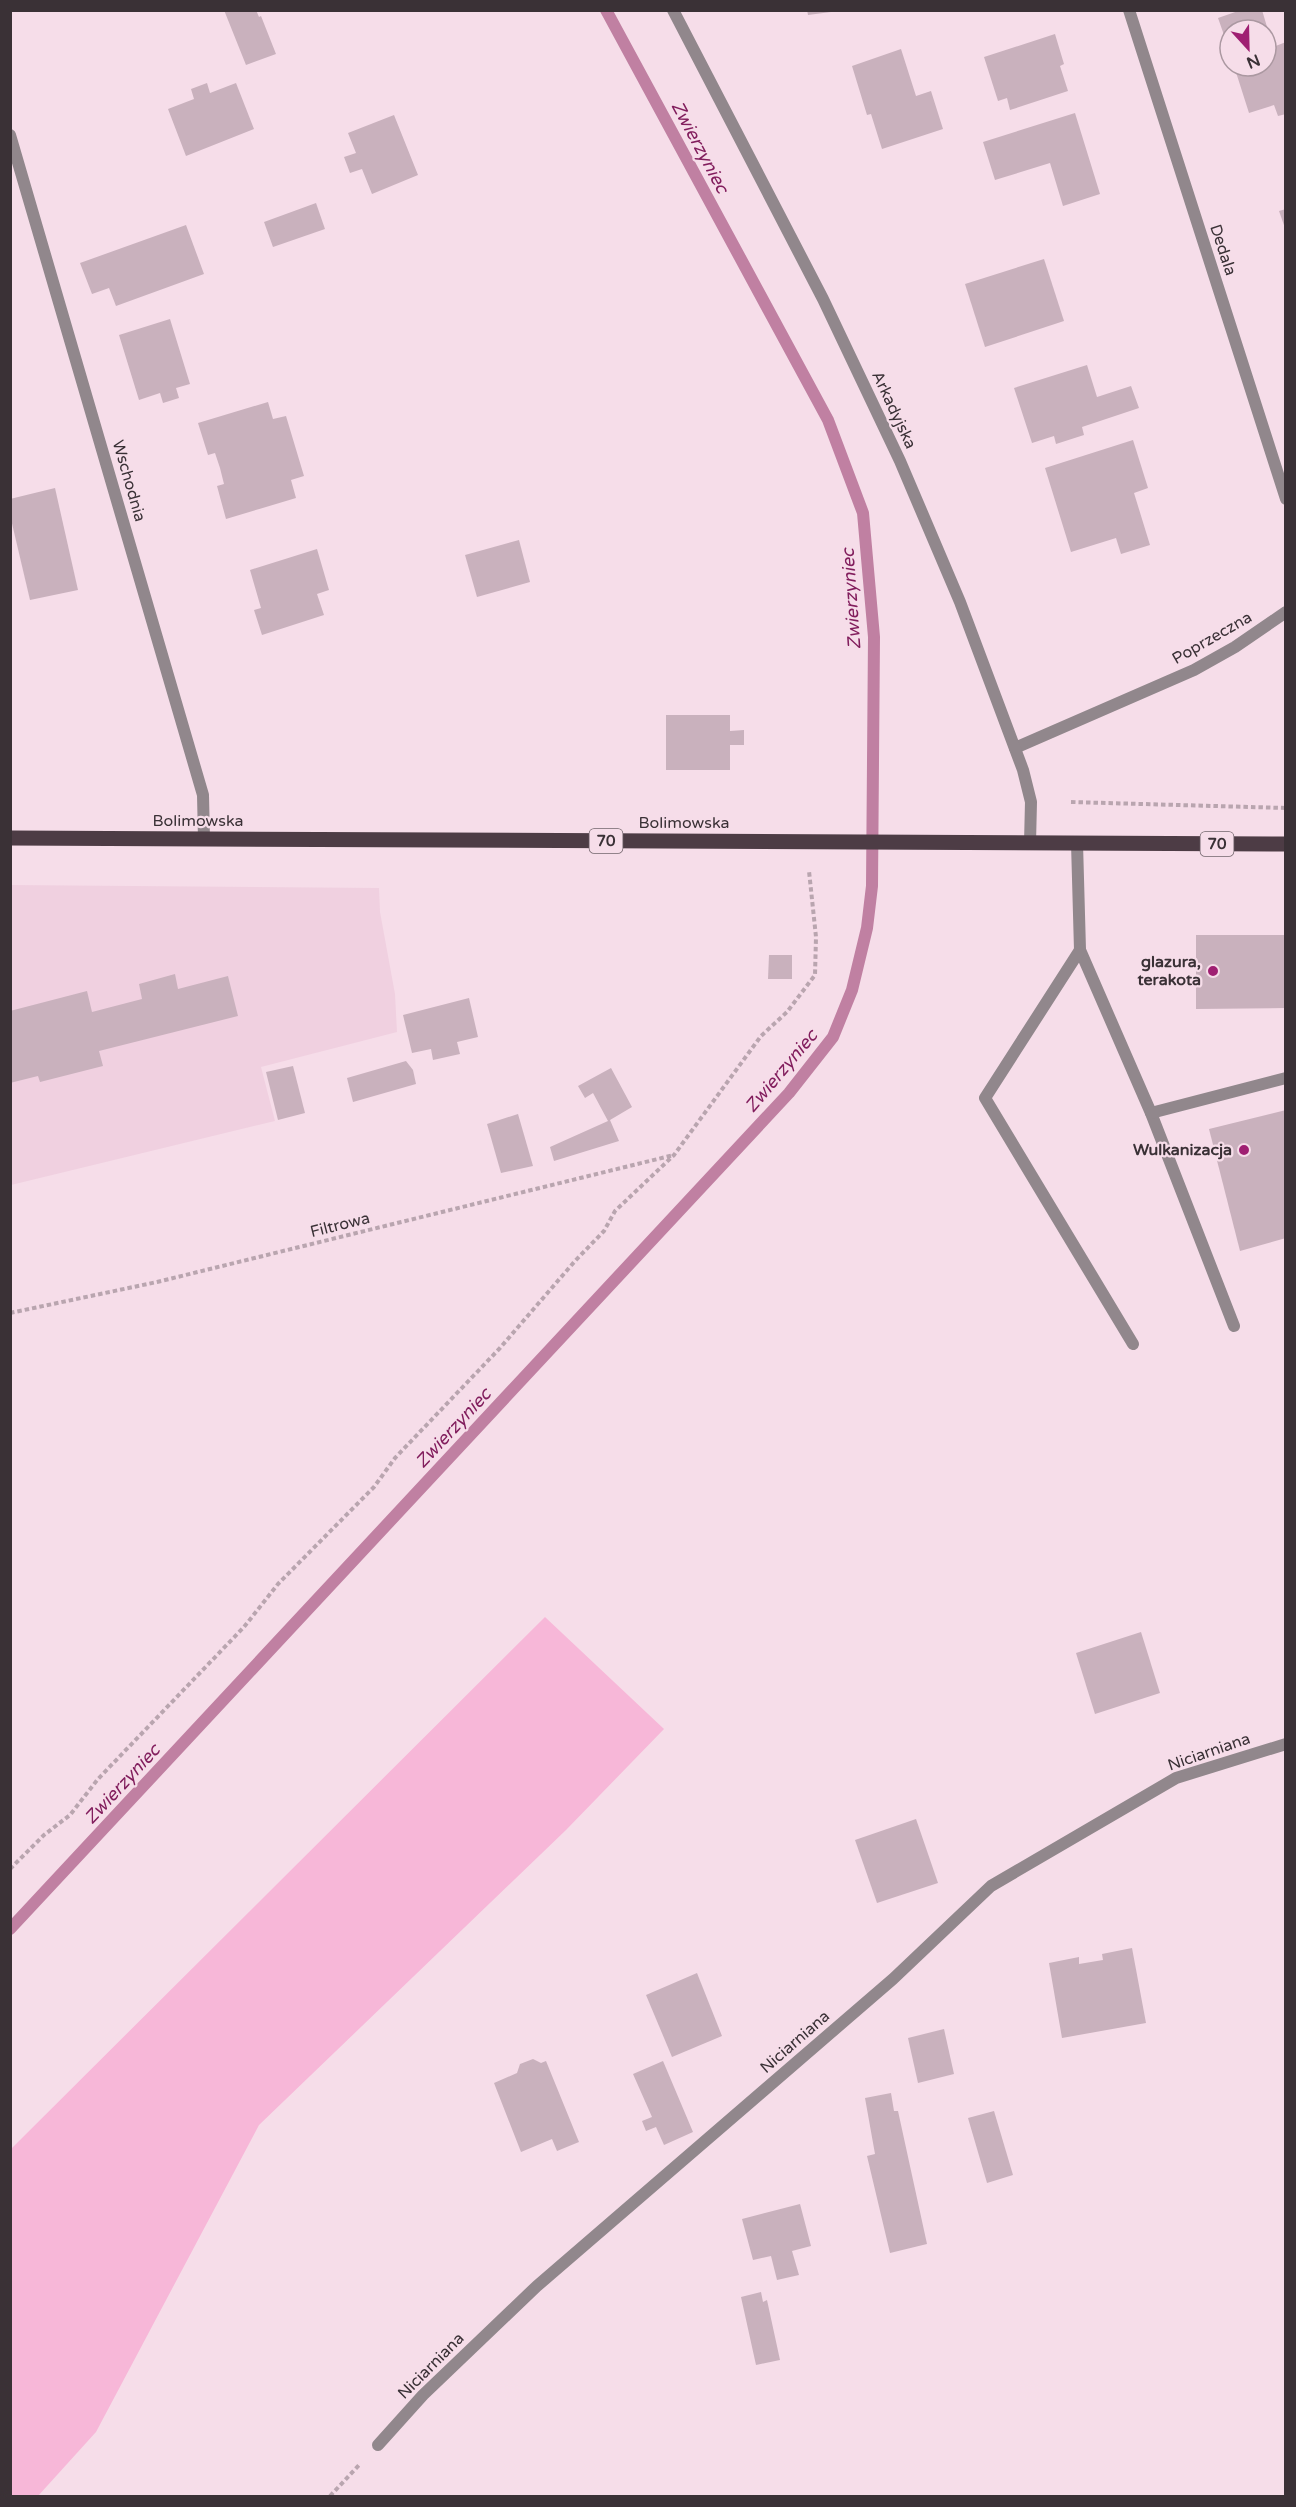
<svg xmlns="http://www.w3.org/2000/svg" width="1296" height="2507" font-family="'Varela Round',sans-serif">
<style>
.built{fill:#f0d0e0}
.green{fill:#f7b7d8}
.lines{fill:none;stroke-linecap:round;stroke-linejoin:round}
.stream{stroke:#c080a2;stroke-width:12}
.building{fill:#c9b1bd}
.path{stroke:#b9a5af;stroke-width:4;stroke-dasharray:4.5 3;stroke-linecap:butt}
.lane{stroke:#91878c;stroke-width:12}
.street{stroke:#91878c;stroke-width:12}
.primary{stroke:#4d3c45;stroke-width:15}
.poi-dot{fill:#9f1f72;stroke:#f6dde9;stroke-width:2}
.labels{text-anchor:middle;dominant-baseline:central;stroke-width:4.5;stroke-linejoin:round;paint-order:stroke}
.shield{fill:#f6dde9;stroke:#72656c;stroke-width:1.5}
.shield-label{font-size:15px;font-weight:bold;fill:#3a3136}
.street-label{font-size:16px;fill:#3a3136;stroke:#f6dde9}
.poi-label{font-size:16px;font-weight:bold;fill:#3a3136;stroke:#f6dde9;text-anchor:end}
.water-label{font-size:18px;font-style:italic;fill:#821e5d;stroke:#f6dde9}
</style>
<rect width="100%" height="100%" fill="#f6dde9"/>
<path class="built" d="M10,885L379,888L380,912L395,994L397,1032L261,1067L275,1121L11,1185Z"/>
<path class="green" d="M545,1617L664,1729L566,1830L259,2125L96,2432L38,2496H11V2149Z"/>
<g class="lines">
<path class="stream" d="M10,1929L789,1093L833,1037L852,990L867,928L872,886L874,637L863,513L828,420L606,10"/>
</g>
<g class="building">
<path d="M224,10H256L259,17L261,16L276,54L246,65Z"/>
<path d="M807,10H831V12L808,15Z"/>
<path d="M1241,10H1262L1273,47L1286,42V114L1278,116L1274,105L1249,113L1234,66H1266V30H1230V52L1218,18Z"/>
<path d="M1055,34L1064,64L1060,66L1068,91L1010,110L1007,98L998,101L984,57Z"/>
<path d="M901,49L916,96L931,91L943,129L882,149L871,114L867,115L852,66Z"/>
<path d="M207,83L210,93L236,83L254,129L186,156L168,109L194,99L191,89Z"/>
<path d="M1075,113L1100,194L1063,206L1050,163L995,180L983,142Z"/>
<path d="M394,115L418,175L372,194L362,169L350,173L344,157L356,153L348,133Z"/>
<path d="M316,203L325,229L273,247L264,222Z"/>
<path d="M1286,209V228H1285L1279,211Z"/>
<path d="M186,225L204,274L116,306L109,288L92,294L80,263Z"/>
<path d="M1044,259L1064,321L985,347L965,284Z"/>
<path d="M170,319L190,384L176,388L179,398L163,403L160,393L139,400L119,335Z"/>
<path d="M1087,365L1097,397L1131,386L1139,408L1082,427L1084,435L1056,444L1054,436L1032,443L1014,388Z"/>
<path d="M268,402L273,419L286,416L304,476L291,480L296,498L226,519L217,486L224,484L220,468L215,453L208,455L198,423Z"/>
<path d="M1133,440L1148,488L1134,493L1150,545L1121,554L1116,538L1071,552L1045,468Z"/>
<path d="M55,488L78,590L30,600L10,515V499Z"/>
<path d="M519,540L530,582L477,597L465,555Z"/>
<path d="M317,549L329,590L317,594L324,615L262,635L254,610L261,608L250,570Z"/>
<path d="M666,715H730V731L744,730V745H730V770H666Z"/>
<path d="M1196,935H1286V1008L1196,1009Z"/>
<path d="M769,955H792V979H768Z"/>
<path d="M175,974L178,989L228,976L238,1016L99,1051L103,1066L40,1082L38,1076L10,1083V1011L87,991L92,1012L142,999L139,984Z"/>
<path d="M469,998L478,1037L457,1042L460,1054L433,1060L431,1049L412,1053L403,1015Z"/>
<path d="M406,1061L413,1070L416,1084L353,1102L347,1078Z"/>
<path d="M293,1066L305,1113L278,1120L266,1072Z"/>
<path d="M611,1068L632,1107L610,1120L619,1141L554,1161L550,1147L608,1121L593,1093L585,1098L578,1086Z"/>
<path d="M1286,1110V1238L1240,1251L1209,1129Z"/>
<path d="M518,1114L533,1166L501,1173L487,1124Z"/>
<path d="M1141,1632L1160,1693L1095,1714L1076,1653Z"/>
<path d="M916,1819L938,1883L877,1903L855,1840Z"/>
<path d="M1132,1948L1146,2023L1062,2038L1049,1963L1079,1957V1964L1103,1960L1102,1954Z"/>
<path d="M697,1973L722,2036L672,2057L646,1995Z"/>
<path d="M944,2029L954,2074L918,2083L908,2038Z"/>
<path d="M533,2059L541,2063L546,2061L579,2142L557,2151L552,2139L521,2152L494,2083L517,2073L520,2064Z"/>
<path d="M663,2061L693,2132L664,2145L656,2127L646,2131L642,2121L652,2117L633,2074Z"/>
<path d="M891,2093L894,2111H898L927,2244L890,2253L867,2156L875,2154L865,2098Z"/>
<path d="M994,2111L1013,2175L987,2183L968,2118Z"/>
<path d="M800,2204L811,2246L792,2251L799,2275L777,2280L771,2256L753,2260L742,2219Z"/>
<path d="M761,2292L763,2302L767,2300L780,2360L756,2365L741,2297Z"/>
</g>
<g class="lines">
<g class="path">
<path d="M1071,802L1286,808"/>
<path d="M10,1313L157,1282L674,1155"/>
<path d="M10,1869L44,1835L70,1815L98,1779L244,1627L278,1584L374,1487L395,1458L500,1348L575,1261L604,1231L615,1211L674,1155L761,1036L787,1012L815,975L816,937L809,871"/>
<path d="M330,2496L360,2464"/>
</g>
<g class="lane">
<path d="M1015,748L1194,670L1235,647L1286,612"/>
<path d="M1077,843L1080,950L1151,1113L1234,1326"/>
<path d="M1080,950L985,1098L1133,1344"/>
<path d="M1151,1113L1286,1078"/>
</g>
<g class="street">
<path d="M673,10L823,299L900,461L960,602L1023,770L1031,802L1030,843"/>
<path d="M1129,10L1286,499"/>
<path d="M10,135L203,795L204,839"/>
<path d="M378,2445L423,2395L537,2286L893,1979L991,1886L1176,1778L1286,1744"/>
</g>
<path class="primary" d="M10,838L1286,844"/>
</g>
<g class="poi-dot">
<circle cx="1213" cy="971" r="6"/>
<circle cx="1244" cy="1150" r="6"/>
</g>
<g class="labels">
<g class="shield">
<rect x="589.5" y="829" width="33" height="24" rx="4.5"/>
<rect x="1200.5" y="832" width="33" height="24" rx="4.5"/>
</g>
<g class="shield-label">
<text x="606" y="841">70</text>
<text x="1217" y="844">70</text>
</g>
<g class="street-label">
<text transform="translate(1223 250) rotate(72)">Dedala</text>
<text transform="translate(894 410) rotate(65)">Arkadyjska</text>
<text transform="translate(129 481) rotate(74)">Wschodnia</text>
<text transform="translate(1212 638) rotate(-30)">Poprzeczna</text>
<text x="198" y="821">Bolimowska</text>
<text x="684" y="823">Bolimowska</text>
<text transform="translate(340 1225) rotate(-14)">Filtrowa</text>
<text transform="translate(1209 1752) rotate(-19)">Niciarniana</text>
<text transform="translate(795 2042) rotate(-41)">Niciarniana</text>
<text transform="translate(431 2366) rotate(-45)">Niciarniana</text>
</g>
<g class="poi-label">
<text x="1201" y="962">glazura,<tspan x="1201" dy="18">terakota</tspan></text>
<text x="1232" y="1150">Wulkanizacja</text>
</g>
<g class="water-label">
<text transform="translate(700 147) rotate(62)">Zwierzyniec</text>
<text transform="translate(851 599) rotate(-94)">Zwierzyniec</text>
<text transform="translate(781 1071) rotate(-50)">Zwierzyniec</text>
<text transform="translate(453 1428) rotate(-47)">Zwierzyniec</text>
<text transform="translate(122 1784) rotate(-47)">Zwierzyniec</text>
</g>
</g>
<rect width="1296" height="2507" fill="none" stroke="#3a3136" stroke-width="24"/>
<g transform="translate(1248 48) rotate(158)"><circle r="28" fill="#f6dde9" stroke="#ab98a1" stroke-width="1.5"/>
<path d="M0-4.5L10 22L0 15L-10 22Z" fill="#9f1f72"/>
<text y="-9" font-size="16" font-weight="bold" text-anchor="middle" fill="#3a3136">N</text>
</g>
</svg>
